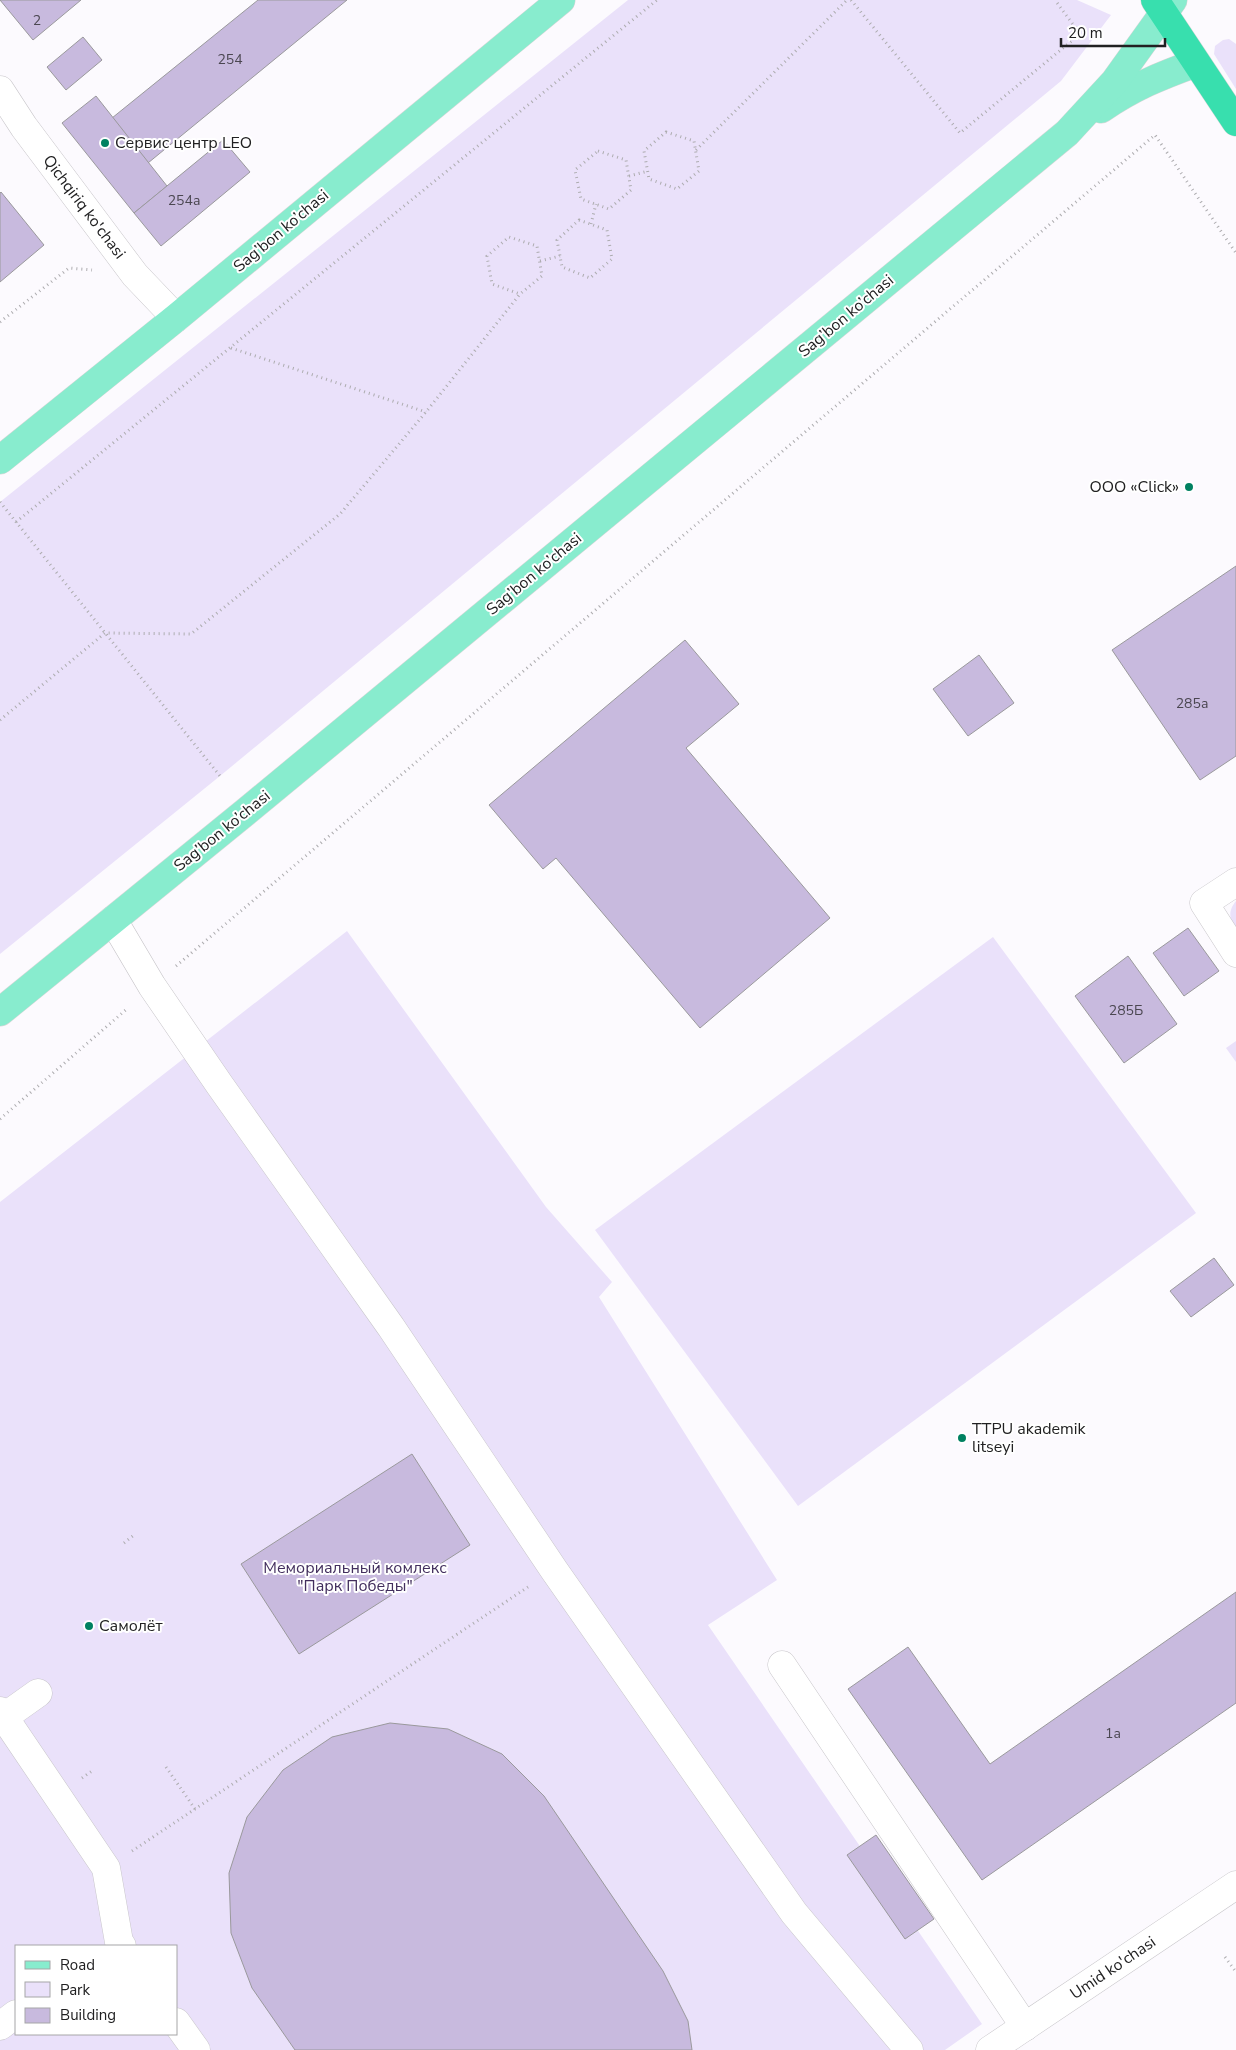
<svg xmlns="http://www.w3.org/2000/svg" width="1236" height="2050" font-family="'Nunito Sans',sans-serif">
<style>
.green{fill:#eae1fa;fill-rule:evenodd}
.building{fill:#c8bade;stroke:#9a999c}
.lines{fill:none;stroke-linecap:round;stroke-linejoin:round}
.minor-casing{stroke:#c8c6ca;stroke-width:29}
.major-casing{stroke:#d7d7d7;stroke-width:29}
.highway-casing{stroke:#d7d7d7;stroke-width:29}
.path{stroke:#adacaf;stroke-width:3;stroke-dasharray:1 4;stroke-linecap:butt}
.minor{stroke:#fff;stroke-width:28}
.major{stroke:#88ecce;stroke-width:28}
.highway{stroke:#38dfae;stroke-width:28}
.poi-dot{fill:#008161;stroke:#fff;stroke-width:2}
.labels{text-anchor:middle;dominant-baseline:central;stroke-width:4;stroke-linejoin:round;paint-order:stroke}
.number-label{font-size:14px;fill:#4b4751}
.poi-label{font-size:16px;fill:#212122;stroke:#fff;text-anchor:start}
.street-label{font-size:16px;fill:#212122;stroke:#fff}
.park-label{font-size:16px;fill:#422e5d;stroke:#fff}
</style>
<rect width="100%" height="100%" fill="#fcfafe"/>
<g class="green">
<path d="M628,0H1077L1111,15L1061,81L220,776L0,954V502Z"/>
<path d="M1229,39L1236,44V89L1214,54L1215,46L1223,40Z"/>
<path d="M1236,901V930C1230,919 1227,912 1236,901Z"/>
<path d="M347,931L546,1207L612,1282L599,1297L777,1580L708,1625L982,2024L945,2050H0V1202ZM16,1946H176V2034H16Z"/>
<path d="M993,937L1196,1213L798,1506L595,1230Z"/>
<path d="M1236,1041V1062L1226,1048Z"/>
</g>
<g class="building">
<path d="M0,0H81L33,40Z"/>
<path d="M258,0H347L148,163L112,118Z"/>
<path d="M83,37L102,60L66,90L47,67Z"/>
<path d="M96,96L167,186L134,213L62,123Z"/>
<path d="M223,140L250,172L161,246L134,213Z"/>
<path d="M1,192L44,245L0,282V193Z"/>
<path d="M1236,566V756L1200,780L1112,650Z"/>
<path d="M685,640L739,704L686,748L830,918L700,1028L556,858L543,869L489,805Z"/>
<path d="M979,655L1014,703L968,736L933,689Z"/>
<path d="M1188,928L1219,971L1184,996L1153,953Z"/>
<path d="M1128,956L1177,1024L1124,1063L1075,996Z"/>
<path d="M1214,1258L1234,1285L1191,1317L1170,1291Z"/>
<path d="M412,1454L470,1545L299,1654L241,1564Z"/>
<path d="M1236,1592V1703L982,1880L848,1689L908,1647L990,1764Z"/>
<path d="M390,1723L448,1729L502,1754L544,1796L663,1971L688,2021L692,2050H295L252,1988L231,1933L229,1873L247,1817L283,1770L332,1737Z"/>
<path d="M876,1835L934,1919L905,1939L847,1855Z"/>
</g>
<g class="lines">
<defs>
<g id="minor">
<path d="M0,90L24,127L135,275L176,318"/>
<path d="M1236,882L1204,903L1236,953"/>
<path d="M113,920L152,986L219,1084L391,1327L554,1570L794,1913L909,2050"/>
<path d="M782,1665L1025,2027"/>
<path d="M0,1711L106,1868L119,1942L122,1946"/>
<path d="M0,1720L38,1693"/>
<path d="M176,2022L196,2050"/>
<path d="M0,2026L16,2014"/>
<path d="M990,2050L1236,1885"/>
</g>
<g id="major">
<path d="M1101,109C1133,87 1160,76 1196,63"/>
<path d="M0,460L176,318L561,0"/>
<path d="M0,1012L248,810L1067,133L1115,81L1173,0"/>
</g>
<path id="highway" d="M1155,0L1236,122"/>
</defs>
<use href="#minor" class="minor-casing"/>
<use href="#major" class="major-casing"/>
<use href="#highway" class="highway-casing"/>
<g class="path">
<path d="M851,0L960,133L1080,34L1055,0"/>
<path d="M666,132L694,141L699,171L677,189L649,179L644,151Z"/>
<path d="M696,150L847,0"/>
<path d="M598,151L626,160L631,190L609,209L581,199L575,170Z"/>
<path d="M629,176L648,171"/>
<path d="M579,220L607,230L612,259L590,278L562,267L557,240Z"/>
<path d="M591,224L596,204"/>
<path d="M540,261L560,256"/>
<path d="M0,322L69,268L92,270"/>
<path d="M231,348L426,412"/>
<path d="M0,502L220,776"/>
<path d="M16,522L657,0"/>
<path d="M0,720L105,633L191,634L340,514L426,412L520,294L542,276L537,246L509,237L487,256L492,284L520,294"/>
<path d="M176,966L1155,135L1236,253"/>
<path d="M0,1119L128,1008"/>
<path d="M124,1543L134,1535"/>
<path d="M166,1767L195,1809"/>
<path d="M82,1778L92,1771"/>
<path d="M132,1851L528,1587"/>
<path d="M1225,1957L1236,1972"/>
</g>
<use href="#minor" class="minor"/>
<use href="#major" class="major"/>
<use href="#highway" class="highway"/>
</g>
<g class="poi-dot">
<circle cx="105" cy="143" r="5"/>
<circle cx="1189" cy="487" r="5"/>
<circle cx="962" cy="1438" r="5"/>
<circle cx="89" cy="1626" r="5"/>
</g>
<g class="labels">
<g class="number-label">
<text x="37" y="20">2</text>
<text x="230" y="59">254</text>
<text x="184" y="200">254a</text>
<text x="1192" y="703">285a</text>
<text x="1126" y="1010">285Б</text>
<text x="1113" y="1733">1a</text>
</g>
<g class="poi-label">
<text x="115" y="143">Сервис центр LEO</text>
<text x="1179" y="487" text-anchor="end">OOO «Click»</text>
<text x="972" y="1429">TTPU akademik<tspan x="972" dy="18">litseyi</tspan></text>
<text x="99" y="1626">Самолёт</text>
</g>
<g class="street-label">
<text transform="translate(84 207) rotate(53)">Qichqiriq ko'chasi</text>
<text transform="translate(281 231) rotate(-40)">Sag’bon ko’chasi</text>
<text transform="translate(846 316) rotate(-40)">Sag’bon ko’chasi</text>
<text transform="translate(534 574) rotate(-40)">Sag’bon ko’chasi</text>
<text transform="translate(222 831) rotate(-39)">Sag’bon ko’chasi</text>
<text transform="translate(1113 1968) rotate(-34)">Umid ko'chasi</text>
</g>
<g class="park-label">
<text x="355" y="1568">Мемориальный комлекс<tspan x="355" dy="18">"Парк Победы"</tspan></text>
</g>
</g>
<rect x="15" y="1945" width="162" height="90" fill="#ffffff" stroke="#a6a6a7"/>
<rect x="25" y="1961" width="25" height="8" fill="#88ecce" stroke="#a6a6a7"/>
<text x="60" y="1970" font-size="15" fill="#212122">Road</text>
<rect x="25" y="1982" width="25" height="15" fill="#eae1fa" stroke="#a6a6a7"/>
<text x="60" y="1995" font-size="15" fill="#212122">Park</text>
<rect x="25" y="2008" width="25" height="15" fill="#c8bade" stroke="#a6a6a7"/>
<text x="60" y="2020" font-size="15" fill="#212122">Building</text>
<path d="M1061 38v8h104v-8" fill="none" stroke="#212122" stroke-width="2.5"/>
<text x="1068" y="38" font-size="15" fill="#212122" stroke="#ffffff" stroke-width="4" paint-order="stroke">20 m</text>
</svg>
